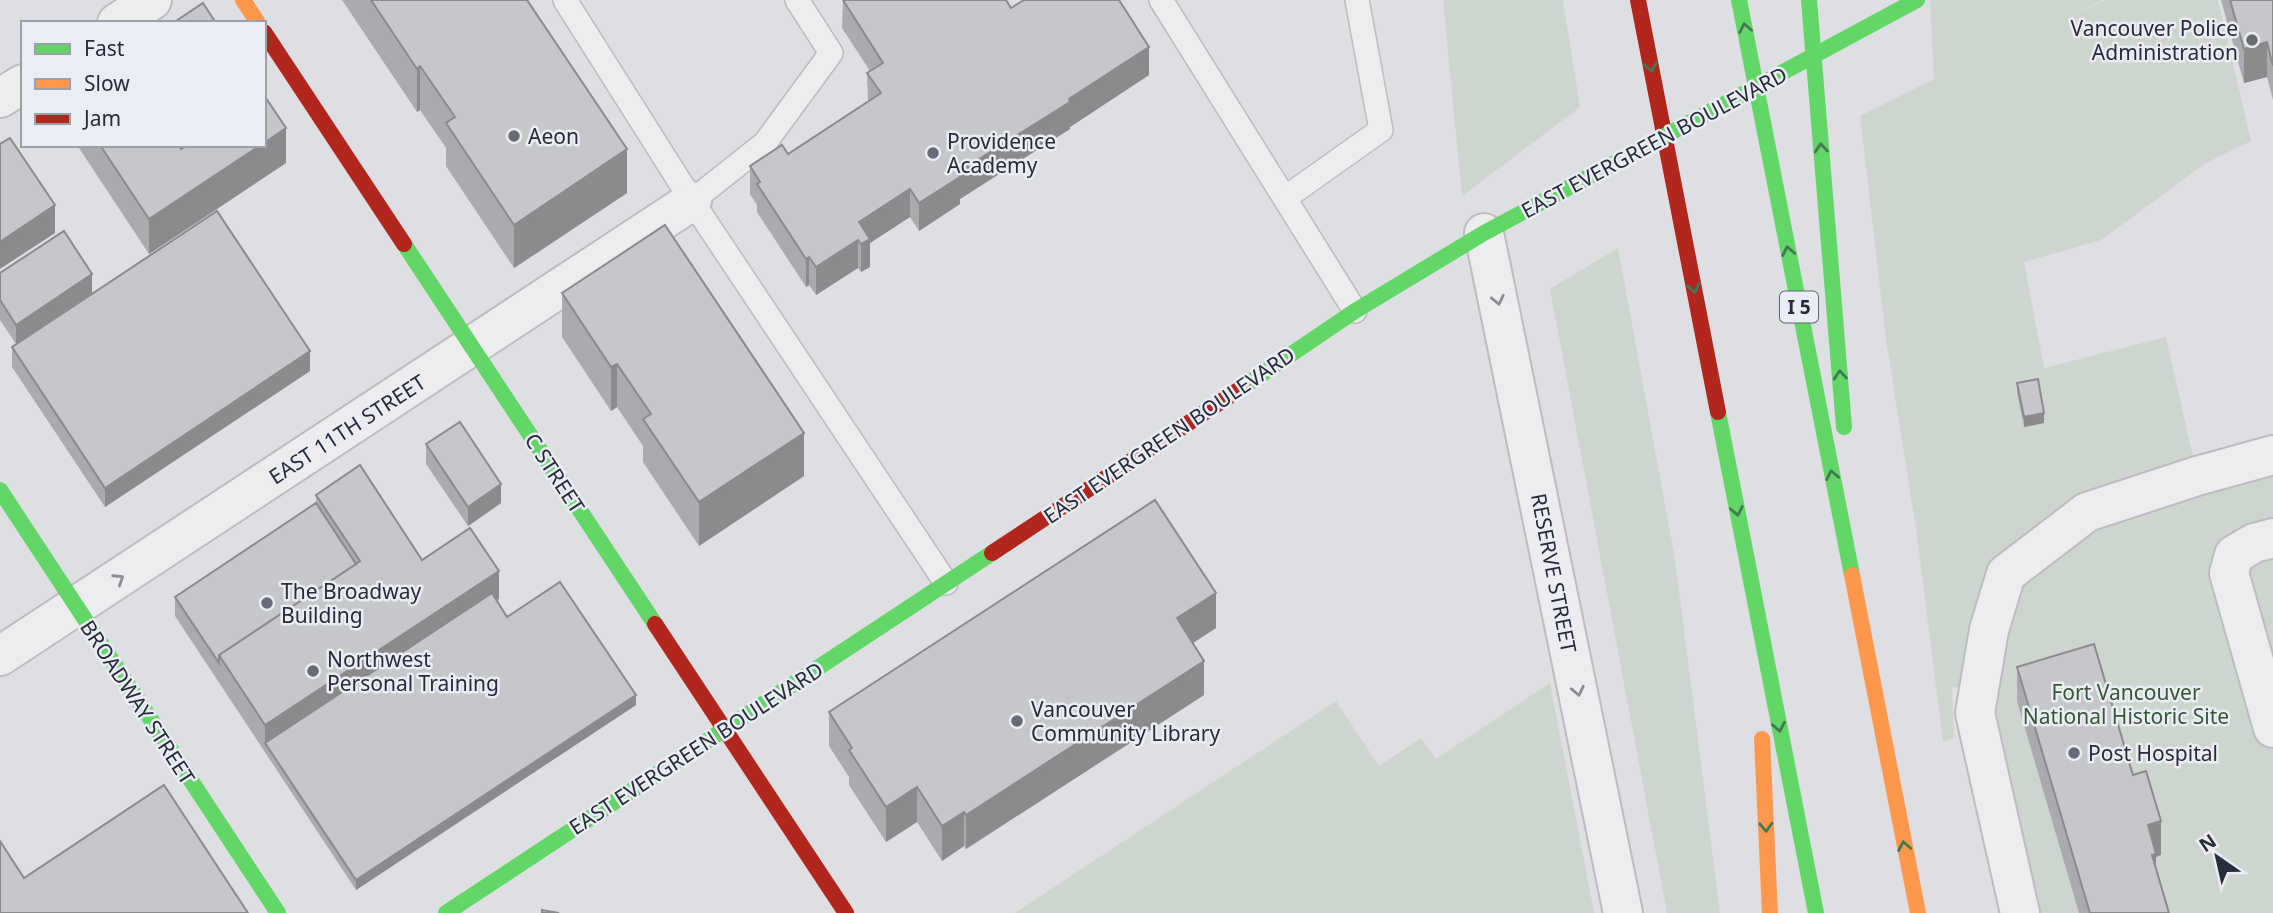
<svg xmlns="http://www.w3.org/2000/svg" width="2273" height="913" font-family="'Noto Sans',sans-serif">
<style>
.green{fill:#cdd6ce}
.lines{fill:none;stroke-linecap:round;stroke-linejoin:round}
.lane-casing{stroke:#bcbdc1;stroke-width:26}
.street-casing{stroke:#bcbdc1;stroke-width:42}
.lane{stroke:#ededf0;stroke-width:23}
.street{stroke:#ededf0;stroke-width:38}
.fast{stroke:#63d668;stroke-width:16}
.slow{stroke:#ff974d;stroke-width:16}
.jam{stroke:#b3261e;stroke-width:16}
.fast-bridge{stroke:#63d668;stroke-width:16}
.wall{fill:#aaabaf}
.shaded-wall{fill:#8b8b8e}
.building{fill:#c6c7cb;stroke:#8b8b8e;stroke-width:2}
.oneway{stroke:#41784f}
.oneway2{stroke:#8a8c96}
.poi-dot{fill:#666b76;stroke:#eaedf3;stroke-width:2.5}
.labels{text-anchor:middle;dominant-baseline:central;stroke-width:5;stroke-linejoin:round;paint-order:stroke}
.shield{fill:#eaedf3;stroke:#616672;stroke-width:2}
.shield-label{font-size:19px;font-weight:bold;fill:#262c3b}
.poi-label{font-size:21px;fill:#262c3b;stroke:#eaedf3;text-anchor:start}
.street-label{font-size:21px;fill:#262c3b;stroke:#eaedf3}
.park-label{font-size:21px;fill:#375634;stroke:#eaedf3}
</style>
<rect width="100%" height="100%" fill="#dddfe3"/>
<g class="green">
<path d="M1443,0H1563L1580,107L1462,196Z"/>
<path d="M1930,0H2103L2066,18L2106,0H2218L2251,141L2206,163L2101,240L2024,262L2044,368L2166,337L2197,475L2273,455V913H2021L1977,689L1952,687L1954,737L1943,742L1917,536L1886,339L1860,116L1934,79Z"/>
<path d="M1618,248L1675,559L1720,913H1667L1550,289Z"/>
<path d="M1550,683L1594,913H1015L1336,701L1379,766L1421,738L1436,759Z"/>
</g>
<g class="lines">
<defs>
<g id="lane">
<path d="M565,0L692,201L946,583"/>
<path d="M1161,0L1355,311"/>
<path d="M1285,198L1381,130L1357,0"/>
<path d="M692,201L765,143L831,53L797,0"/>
</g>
<g id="street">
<path d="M117,23L152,0"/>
<path d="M0,98L23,84"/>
<path d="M1484,233L1623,913"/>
<path d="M2273,538L2254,543L2234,555L2229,573L2273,728"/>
<path d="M0,656L692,201"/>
<path d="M2020,913L1975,713L1989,630L2006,574L2087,512L2197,476L2273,455"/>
</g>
</defs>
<use href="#lane" class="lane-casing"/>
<use href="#street" class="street-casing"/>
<use href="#lane" class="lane"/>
<use href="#street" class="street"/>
<g class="fast">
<path d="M1739,0L1852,575"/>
<path d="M1809,0L1844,427"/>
<path d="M404,244L655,624"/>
<path d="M1243,387L1355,311L1484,233L1607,167"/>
<path d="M1718,412L1816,913"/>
<path d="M0,490L278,913"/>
<path d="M446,913L992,553"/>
</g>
<g class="slow">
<path d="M243,0L258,23"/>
<path d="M1852,575L1918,913"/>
<path d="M1762,739L1770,913"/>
</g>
<g class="jam">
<path d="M1638,0L1718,412"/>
<path d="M264,32L404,244"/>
<path d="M992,553L1243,387"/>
<path d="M655,624L846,913"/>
</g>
<path class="fast-bridge" d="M1607,167L1917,0"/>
</g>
<g class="wall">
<path d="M342,0H527L627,193L514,268L446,166V148L420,110L417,112Z"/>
<path d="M843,0L1011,8L1149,75L1070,127V129L960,199V204L919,231L910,217L870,243V267L861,272L858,268L816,295L809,285L806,287L757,212V205L750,194V166L788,154L868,101L867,73L870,71L842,28Z"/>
<path d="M2221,0H2273V100L2267,77L2244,83Z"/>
<path d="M77,145H179L181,149L286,163L149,254Z"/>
<path d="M64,231L16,344L0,320V273Z"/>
<path d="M562,293L804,476L699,546L643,462V446L617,407L611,411L562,337Z"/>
<path d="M12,347L310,371L105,507L12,367Z"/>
<path d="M2017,383L2044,423L2024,427L2017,393Z"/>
<path d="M426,444L501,503L468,526L426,464Z"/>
<path d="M316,495L422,560L499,599L496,600L507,617L636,705L356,890L175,616V597L316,503Z"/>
<path d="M1216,628L1193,643L1204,695L966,849L964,846L942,861L917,822L886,842L849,785V777L829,746V712Z"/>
<path d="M2017,667L2133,775L2161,855L2156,857V870L2169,913H2079L2017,701Z"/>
</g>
<g class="shaded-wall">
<path d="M2267,42V77L2244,83V49Z"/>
<path d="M1149,47V75L1070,127V129L960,199V204L919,231V203L957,173Z"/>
<path d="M420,66V110L417,112V69Z"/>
<path d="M286,128V163L149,254V219L261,145H264V143Z"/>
<path d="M627,149V193L514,268V225Z"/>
<path d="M910,189V217L870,243V267L861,272V244L859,222Z"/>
<path d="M55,205V233L0,269V242Z"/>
<path d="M858,240V268L816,295V267Z"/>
<path d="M809,257V285L806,287V259Z"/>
<path d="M92,274V293L16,344V325Z"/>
<path d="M310,351V371L105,507V488Z"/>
<path d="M617,364V407L611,411V367Z"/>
<path d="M2044,413V423L2024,427V417Z"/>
<path d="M804,433V476L699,546V502Z"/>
<path d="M501,484V503L468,526V507Z"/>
<path d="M499,571V599L270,750L265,743V753V725Z"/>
<path d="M1216,593V628L1177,653V618Z"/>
<path d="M1204,661V695L966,849V815Z"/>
<path d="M636,695V705L356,890V880Z"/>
<path d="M917,787V822L886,842V807Z"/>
<path d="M964,812V846L942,861V826Z"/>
<path d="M2161,821V855L2156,857V888L2148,825Z"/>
</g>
<g class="building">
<path d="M371,0H527L627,149L514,225L446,123L455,117L420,66L417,69Z"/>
<path d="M843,0H1006L1011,8L1024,0H1119L1149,47L1069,99L1070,102L957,173L960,177L919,203L910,189L859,222L870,239L861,244L858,240L816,267L809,257L806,259L757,184L760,182L750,166L782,145L788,154L881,93L867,73L883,63Z"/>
<path d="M2230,0H2273V66L2267,42L2244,49Z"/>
<path d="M203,3L216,23H173Z"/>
<path d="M264,95L286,128L264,143Z"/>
<path d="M10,138L55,205L0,242V144Z"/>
<path d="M100,145H179L181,149L188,145H261L149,219Z"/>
<path d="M217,211L310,351L105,488L12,347Z"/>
<path d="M665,225L804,433L699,502L643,419L651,414L617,364L611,367L562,293Z"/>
<path d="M64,231L92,274L16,325L0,300V273Z"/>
<path d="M2038,379L2044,413L2024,417L2017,383Z"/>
<path d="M460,422L501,484L468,507L426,444Z"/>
<path d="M360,465L422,560L470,528L499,571L265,725L219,655L360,561L316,495Z"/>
<path d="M1155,500L1216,593L1177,618L1204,661L966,815L964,812L942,826L917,787L886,807L849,750L852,748L829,712Z"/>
<path d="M316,503L356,564L219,655V663L175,597Z"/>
<path d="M560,582L636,695L356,880L265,743L492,593L507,617Z"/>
<path d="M2094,644L2133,775L2146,771L2161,821L2148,825L2156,854L2152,855L2169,913H2090L2017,667Z"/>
<path d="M164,785L248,913H0V841L24,878Z"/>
<path d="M542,910L559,913H542Z"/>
</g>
<defs><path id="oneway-chevron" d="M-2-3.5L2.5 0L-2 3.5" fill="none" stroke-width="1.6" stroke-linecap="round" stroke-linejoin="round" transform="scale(1.75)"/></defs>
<g class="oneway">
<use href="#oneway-chevron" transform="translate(1745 28) rotate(-101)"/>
<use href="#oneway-chevron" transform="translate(1651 67) rotate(79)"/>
<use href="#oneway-chevron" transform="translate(1821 148) rotate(-95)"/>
<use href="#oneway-chevron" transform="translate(1788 251) rotate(-101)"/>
<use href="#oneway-chevron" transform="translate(1694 288) rotate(79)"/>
<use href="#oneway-chevron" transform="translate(1840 375) rotate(-95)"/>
<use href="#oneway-chevron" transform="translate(1832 475) rotate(-101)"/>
<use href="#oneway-chevron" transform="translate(1737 511) rotate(79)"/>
<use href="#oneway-chevron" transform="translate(1779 727) rotate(79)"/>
<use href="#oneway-chevron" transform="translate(1766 827) rotate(87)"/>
<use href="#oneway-chevron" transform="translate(1904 846) rotate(-101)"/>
</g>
<g class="oneway2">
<use href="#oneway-chevron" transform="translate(1498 300) rotate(78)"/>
<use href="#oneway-chevron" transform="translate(119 579) rotate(-33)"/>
<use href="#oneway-chevron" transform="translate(1578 691) rotate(78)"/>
</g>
<g class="poi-dot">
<circle cx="2252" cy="40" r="7"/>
<circle cx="514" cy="136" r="7"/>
<circle cx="933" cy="153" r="7"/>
<circle cx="267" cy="603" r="7"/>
<circle cx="313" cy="671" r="7"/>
<circle cx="1017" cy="721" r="7"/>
<circle cx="2074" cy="753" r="7"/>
</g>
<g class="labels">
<rect class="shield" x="1780" y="291.5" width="38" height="31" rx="5"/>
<g class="shield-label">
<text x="1799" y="307">I 5</text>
</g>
<g class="poi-label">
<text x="2238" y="28" text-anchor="end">Vancouver Police<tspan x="2238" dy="24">Administration</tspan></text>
<text x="528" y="136">Aeon</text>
<text x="947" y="141">Providence<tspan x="947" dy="24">Academy</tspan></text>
<text x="281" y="591">The Broadway<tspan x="281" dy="24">Building</tspan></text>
<text x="327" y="659">Northwest<tspan x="327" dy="24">Personal Training</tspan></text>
<text x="1031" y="709">Vancouver<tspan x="1031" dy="24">Community Library</tspan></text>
<text x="2088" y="753">Post Hospital</text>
</g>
<g class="street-label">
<text transform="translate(1654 142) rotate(-28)">EAST EVERGREEN BOULEVARD</text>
<text transform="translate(347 429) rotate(-33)">EAST 11TH STREET</text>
<text transform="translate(1169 435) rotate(-34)">EAST EVERGREEN BOULEVARD</text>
<text transform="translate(555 473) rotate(57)">C STREET</text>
<text transform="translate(1554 573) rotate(79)">RESERVE STREET</text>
<text transform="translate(138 702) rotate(57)">BROADWAY STREET</text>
<text transform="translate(696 748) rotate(-33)">EAST EVERGREEN BOULEVARD</text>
</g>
<g class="park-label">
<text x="2126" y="692">Fort Vancouver<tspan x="2126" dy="24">National Historic Site</tspan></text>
</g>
</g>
<rect x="21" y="21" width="245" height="126" fill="#eaedf3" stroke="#9ca0a9" stroke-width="2"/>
<rect x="35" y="44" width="35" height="10" fill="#63d668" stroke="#9ca0a9" stroke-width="2"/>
<text x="84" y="56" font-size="21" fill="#262c3b">Fast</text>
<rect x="35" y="79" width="35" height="10" fill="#ff974d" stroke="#9ca0a9" stroke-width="2"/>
<text x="84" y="91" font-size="21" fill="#262c3b">Slow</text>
<rect x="35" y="114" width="35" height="10" fill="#b3261e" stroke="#9ca0a9" stroke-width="2"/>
<text x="84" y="126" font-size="21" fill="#262c3b">Jam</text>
<g transform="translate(2217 857) rotate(326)" stroke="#eaedf3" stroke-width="5" paint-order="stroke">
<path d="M0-5L12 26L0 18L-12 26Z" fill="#262c3b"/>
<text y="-10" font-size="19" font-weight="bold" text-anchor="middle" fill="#262c3b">N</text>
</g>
</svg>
